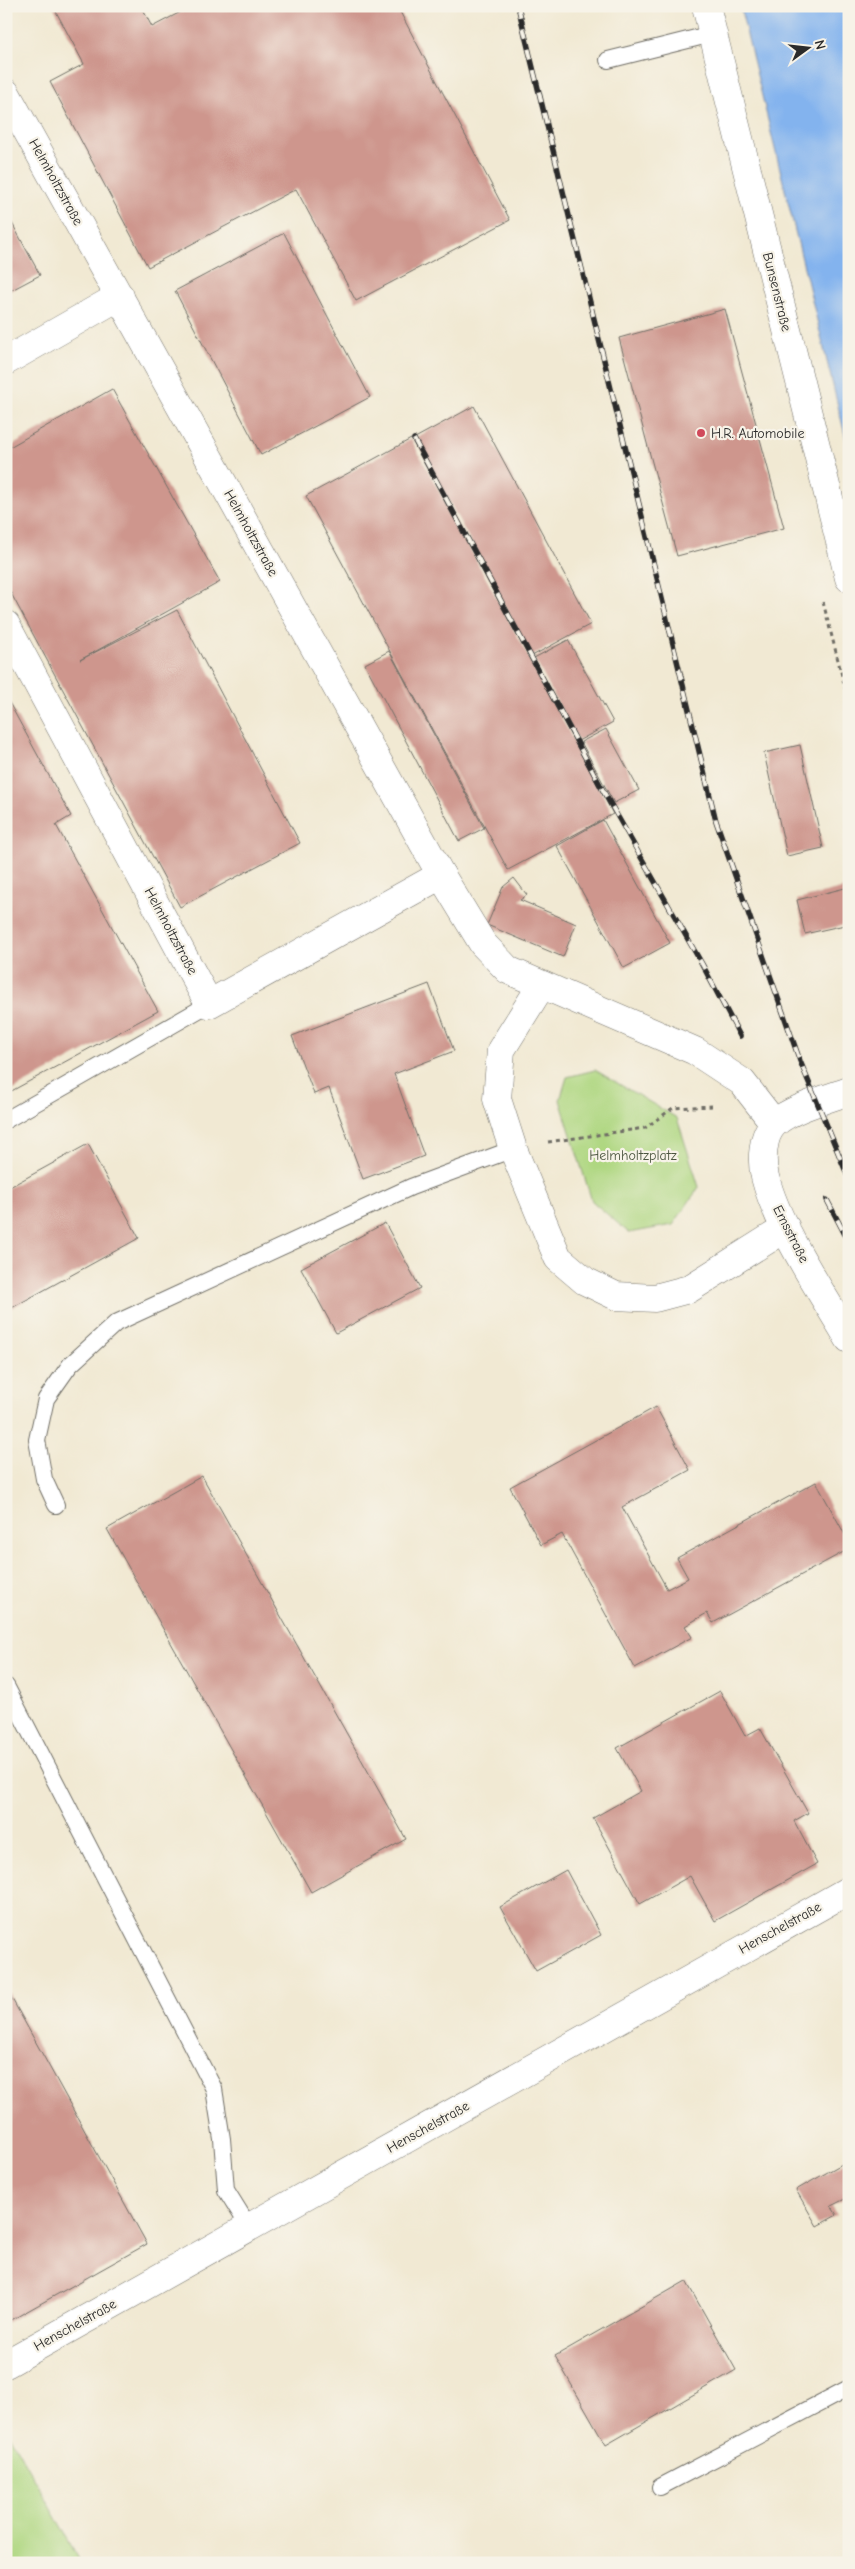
<svg xmlns="http://www.w3.org/2000/svg" width="855" height="2569" font-family="'Comic Neue',sans-serif">
<style>
.green{fill:#afd781;stroke:#6d8156}
.water{fill:#83b3ee;stroke:#576f8c}
.building{fill:#ce968d}
.lines{fill:none;stroke-linecap:round;stroke-linejoin:round}
.service-casing{stroke:#706e66;stroke-width:18}
.minor-casing{stroke:#706e66;stroke-width:29}
.tertiary-casing{stroke:#706e66;stroke-width:29}
.path{stroke:#706e66;stroke-width:3;stroke-dasharray:4 4;stroke-linecap:butt}
.service{stroke:#fff;stroke-width:16}
.minor{stroke:#fff;stroke-width:28}
.tertiary{stroke:#fff;stroke-width:28}
.rail-casing{stroke:#2b2b2b;stroke-width:5.5}
.rail{stroke:#f7f3e8;stroke-width:4;stroke-dasharray:11;stroke-linecap:butt}
.poi-dot{fill:#d1495b;stroke:#f7f3e8;stroke-width:2}
.labels{text-anchor:middle;dominant-baseline:central;stroke-width:4.5;stroke-linejoin:round;paint-order:stroke}
.street-label{font-size:14px;fill:#2b2b2b;stroke:#f7f3e8}
.poi-label{font-size:14px;fill:#2b2b2b;stroke:#f7f3e8;text-anchor:start}
.park-label{font-size:14px;fill:#4c5640;stroke:#f7f3e8}
</style>
<rect width="100%" height="100%" fill="#f7f3e8"/>
<filter id="ink" filterUnits="userSpaceOnUse"><feTurbulence type="fractalNoise" baseFrequency=".02" numOctaves="2"/><feDisplacementMap in="SourceGraphic" scale="10" xChannelSelector="R" yChannelSelector="G"/><feConvolveMatrix kernelMatrix="1 2 1 2 8 2 1 2 1" color-interpolation-filters="sRGB"/></filter>
<filter id="wash" filterUnits="userSpaceOnUse"><feTurbulence type="fractalNoise" baseFrequency=".0096" numOctaves="4" result="noise"/><feDisplacementMap in="SourceGraphic" scale="20" xChannelSelector="R" yChannelSelector="G"/><feGaussianBlur stdDeviation="1.12" result="paint"/><feColorMatrix in="noise" values="0 0 0 0 0 0 0 0 0 0 0 0 0 0 0 0 0 1.4 0 .05"/><feComposite in="paint" operator="in"/></filter>
<g filter="url(#wash)">
<rect width="100%" height="100%" fill="#f1e9d3"/>
<g class="green">
<path d="M595,1070L677,1118L699,1187L673,1225L629,1233L592,1201L560,1100L567,1077Z"/>
<path d="M6,2429L81,2563H6Z"/>
</g>
<path class="water" d="M740,6H849V451Z"/>
<g id="blocks">
<g class="building">
<path d="M53,6H141L152,27L192,6H397L510,220L356,301L296,189L148,267L50,82L84,64Z"/>
<path d="M6,212L40,275L6,293Z"/>
<path d="M284,233L370,397L261,455L175,291Z"/>
<path d="M725,309L784,528L677,556L619,338Z"/>
<path d="M112,389L220,582L80,660L177,610L300,843L180,907L6,584V449Z"/>
<path d="M474,406L591,624L532,656L415,438Z"/>
<path d="M411,439L613,814L508,870L306,496Z"/>
<path d="M568,640L613,722L578,741L534,658Z"/>
<path d="M389,651L484,828L459,841L365,664Z"/>
<path d="M6,697L71,816L56,825L158,1011L6,1094Z"/>
<path d="M606,729L639,790L614,803L581,742Z"/>
<path d="M800,745L823,848L787,856L764,753Z"/>
<path d="M603,820L670,943L624,968L557,846Z"/>
<path d="M514,878L527,895L520,900L576,924L563,957L487,925L503,887Z"/>
<path d="M849,887V924L805,934L797,900Z"/>
<path d="M429,984L454,1051L394,1074L424,1156L363,1179L329,1088L314,1094L292,1036Z"/>
<path d="M88,1144L139,1238L6,1311V1189Z"/>
<path d="M385,1223L420,1288L336,1333L301,1268Z"/>
<path d="M656,1407L690,1470L622,1507L667,1589L688,1578L677,1558L816,1482L849,1542V1549L713,1623L707,1613L685,1626L692,1637L635,1668L562,1534L541,1545L510,1487Z"/>
<path d="M202,1476L406,1839L311,1892L107,1529Z"/>
<path d="M720,1691L745,1736L760,1728L808,1813L794,1821L817,1864L715,1921L690,1876L640,1904L593,1818L641,1791L617,1748Z"/>
<path d="M566,1870L601,1935L536,1971L500,1907Z"/>
<path d="M6,1988L147,2244L6,2323Z"/>
<path d="M849,2160V2197L831,2206L837,2215L817,2226L796,2190Z"/>
<path d="M686,2281L736,2370L606,2445L555,2356Z"/>
</g>
</g>
</g>
<g filter="url(#ink)">
<use href="#blocks" fill-opacity="0" stroke="#706e66" stroke-width="1"/>
<g class="lines">
<defs>
<g id="service">
<path d="M608,60L712,34"/>
<path d="M6,1120L209,1004"/>
<path d="M56,1505L44,1479L37,1440L46,1399L70,1365L116,1323L411,1187L513,1149"/>
<path d="M6,1686L214,2089L222,2139L226,2190L249,2227"/>
<path d="M660,2487L849,2388"/>
</g>
<g id="minor">
<path d="M6,93L441,875L483,944L508,970L695,1051L742,1082L774,1123"/>
<path d="M6,361L120,296"/>
<path d="M6,625L209,1004L441,875"/>
<path d="M541,986L501,1050L497,1099L513,1149L558,1258L585,1281L616,1296L655,1298L689,1289L786,1228"/>
<path d="M849,1091C827,1099 792,1108 775,1123C762,1134 761,1161 765,1177C778,1228 822,1293 849,1339"/>
<path d="M6,2364L849,1890"/>
</g>
<path id="tertiary" d="M706,6L849,578"/>
</defs>
<use href="#service" class="service-casing"/>
<use href="#minor" class="minor-casing"/>
<use href="#tertiary" class="tertiary-casing"/>
<g class="path">
<path d="M823,602L849,703"/>
<path d="M548,1142L645,1128L673,1108L712,1106"/>
</g>
<use href="#service" class="service"/>
<use href="#minor" class="minor"/>
<use href="#tertiary" class="tertiary"/>
<defs>
<g id="rail">
<path d="M518,6L716,821L800,1061L849,1179"/>
<path d="M414,439L606,796L702,964L740,1036"/>
<path d="M827,1200L849,1242"/>
</g>
</defs>
<use href="#rail" class="rail-casing"/>
<use href="#rail" class="rail"/>
</g>
</g>
<circle class="poi-dot" cx="701" cy="433" r="5"/>
<g class="labels">
<g class="street-label">
<text transform="translate(56 182) rotate(61)">Helmholtzstraße</text>
<text transform="translate(777 292) rotate(76)">Bunsenstraße</text>
<text transform="translate(251 533) rotate(61)">Helmholtzstraße</text>
<text transform="translate(171 931) rotate(62)">Helmholtzstraße</text>
<text transform="translate(791 1234) rotate(63)">Emsstraße</text>
<text transform="translate(780 1928) rotate(-29)">Henschelstraße</text>
<text transform="translate(428 2127) rotate(-29)">Henschelstraße</text>
<text transform="translate(75 2325) rotate(-29)">Henschelstraße</text>
</g>
<g class="poi-label">
<text x="711" y="433">H.R. Automobile</text>
</g>
<g class="park-label">
<text x="633" y="1155">Helmholtzplatz</text>
</g>
</g>
<rect width="855" height="2569" fill="none" stroke="#f7f3e8" stroke-width="25"/>
<g transform="translate(808 48) rotate(75)" stroke="#f7f3e8" stroke-width="4" paint-order="stroke">
<path d="M0-4L9 19L0 12L-9 19Z" fill="#2b2b2b"/>
<text y="-8" font-size="14" font-weight="bold" text-anchor="middle" fill="#2b2b2b">N</text>
</g>
</svg>
